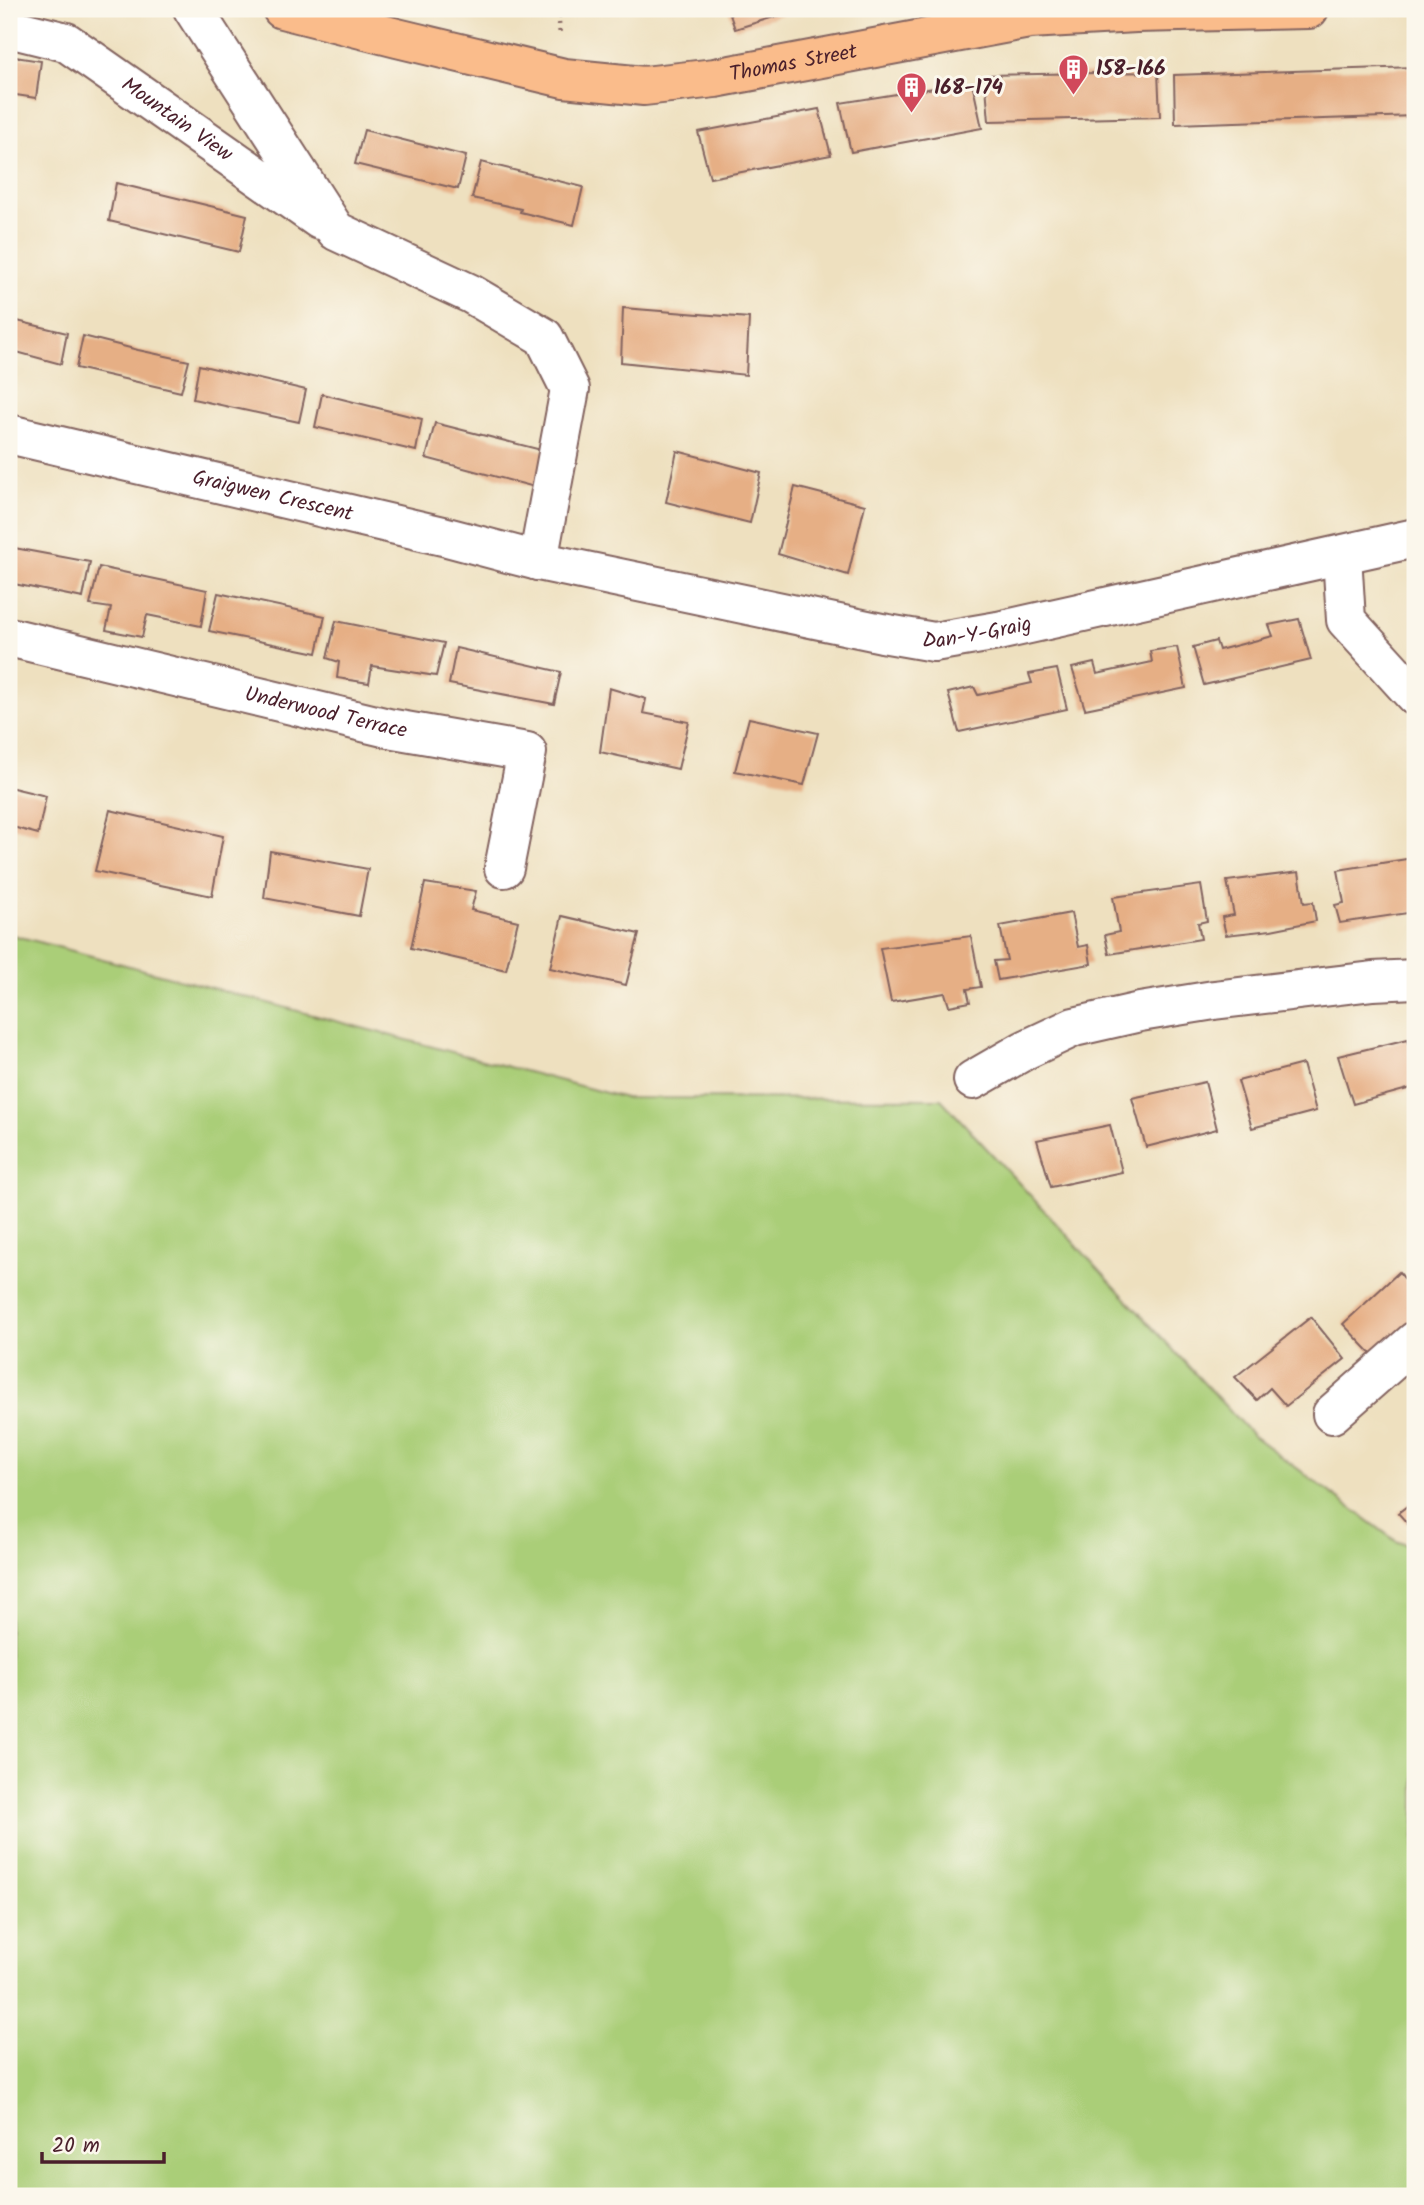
<svg xmlns="http://www.w3.org/2000/svg" width="1424" height="2205" font-family="Kalam,sans-serif">
<style>
.green{fill:#aace78;stroke:#7a7652;stroke-width:2}
.building{fill:#e6af85}
.lines{fill:none;stroke-linecap:round;stroke-linejoin:round}
.minor-casing{stroke:#83635f;stroke-width:42}
.major-casing{stroke:#83635f;stroke-width:42}
.path{stroke:#83635f;stroke-width:4.5;stroke-dasharray:2 5;stroke-linecap:butt}
.minor{stroke:#fff;stroke-width:38}
.major{stroke:#fabc8b;stroke-width:38}
.labels{text-anchor:middle;dominant-baseline:central;stroke-width:6;stroke-linejoin:round;paint-order:stroke}
.street-label{font-size:21px;fill:#4a1f2b;stroke:#fbf7ec}
.poi-label{font-size:21px;font-weight:bold;fill:#4a1f2b;stroke:#fbf7ec;text-anchor:start}
</style>
<rect width="100%" height="100%" fill="#fbf7ec"/>
<filter id="ink" filterUnits="userSpaceOnUse"><feTurbulence type="fractalNoise" baseFrequency=".0143" numOctaves="2"/><feDisplacementMap in="SourceGraphic" scale="14" xChannelSelector="R" yChannelSelector="G"/><feConvolveMatrix kernelMatrix="1 2 1 2 8 2 1 2 1" color-interpolation-filters="sRGB"/></filter>
<filter id="wash" filterUnits="userSpaceOnUse"><feTurbulence type="fractalNoise" baseFrequency=".00686" numOctaves="4" result="noise"/><feDisplacementMap in="SourceGraphic" scale="28" xChannelSelector="R" yChannelSelector="G"/><feGaussianBlur stdDeviation="1.57" result="paint"/><feColorMatrix in="noise" values="0 0 0 0 0 0 0 0 0 0 0 0 0 0 0 0 0 1.4 0 .05"/><feComposite in="paint" operator="in"/></filter>
<g filter="url(#wash)">
<rect width="100%" height="100%" fill="#eee0bf"/>
<path class="green" d="M9,934L625,1098L941,1099L1252,1435L1396,1541L1415,1549V2196H9Z"/>
<g id="blocks">
<g class="building">
<path d="M728,9H800L735,29Z"/>
<path d="M9,56L41,61L36,98L9,94Z"/>
<path d="M1415,67V116L1175,124L1174,75Z"/>
<path d="M1158,72L1160,117L989,121L985,75Z"/>
<path d="M972,82L982,128L851,152L840,103Z"/>
<path d="M819,109L831,155L710,178L698,132Z"/>
<path d="M364,130L466,156L458,189L355,164Z"/>
<path d="M481,162L583,187L574,225L520,212L521,209L472,198Z"/>
<path d="M116,183L247,215L239,252L109,221Z"/>
<path d="M623,308L749,318L746,375L621,362Z"/>
<path d="M9,319L67,333L61,364L9,350Z"/>
<path d="M83,336L138,350L189,361L181,392L76,368Z"/>
<path d="M199,365L306,390L299,422L193,399Z"/>
<path d="M322,394L422,419L416,451L315,427Z"/>
<path d="M435,423L553,453L546,490L426,458Z"/>
<path d="M677,451L761,473L750,523L666,502Z"/>
<path d="M795,487L865,505L848,575L778,554Z"/>
<path d="M9,547L90,562L83,598L14,584L9,603Z"/>
<path d="M99,567L207,590L201,626L147,615L142,637L106,630L111,608L90,605Z"/>
<path d="M218,593L325,616L317,653L209,631Z"/>
<path d="M1299,619L1311,660L1204,685L1193,647L1216,641L1219,650L1273,636L1269,625Z"/>
<path d="M336,621L444,643L436,676L372,666L369,683L337,678L339,662L327,658Z"/>
<path d="M1177,647L1186,688L1085,709L1072,668L1094,663L1097,674L1152,662L1150,651Z"/>
<path d="M456,648L561,672L554,704L449,684Z"/>
<path d="M1057,669L1067,709L959,732L948,693L974,687L978,695L1032,683L1029,674Z"/>
<path d="M609,688L646,699L643,713L689,722L678,769L600,752Z"/>
<path d="M749,718L818,733L804,785L735,771Z"/>
<path d="M9,787L46,796L38,834L9,826Z"/>
<path d="M110,810L223,836L212,896L95,871Z"/>
<path d="M270,851L368,869L359,916L264,898Z"/>
<path d="M1413,858L1415,912L1340,923L1335,905L1344,903L1338,870Z"/>
<path d="M1299,872L1304,903L1313,902L1316,921L1271,930L1226,935L1222,917L1234,915L1227,881Z"/>
<path d="M425,883L476,891L471,910L518,921L506,970L411,948Z"/>
<path d="M1201,885L1207,921L1198,923L1201,939L1109,954L1105,935L1119,932L1113,897Z"/>
<path d="M1071,913L1078,947L1088,945L1091,964L998,980L994,961L1007,960L1000,926Z"/>
<path d="M562,916L639,934L626,985L550,968Z"/>
<path d="M971,936L981,987L967,989L970,1002L949,1006L945,993L891,1002L880,948Z"/>
<path d="M1408,1039L1415,1065V1087L1353,1104L1338,1056Z"/>
<path d="M1303,1064L1316,1111L1252,1128L1238,1081Z"/>
<path d="M1205,1082L1217,1129L1146,1147L1132,1098Z"/>
<path d="M1110,1125L1122,1172L1051,1187L1037,1140Z"/>
<path d="M1399,1272L1415,1291V1330L1380,1363L1343,1324Z"/>
<path d="M1311,1317L1345,1359L1286,1406L1270,1388L1257,1400L1235,1377Z"/>
<path d="M1415,1500V1532L1398,1513Z"/>
</g>
</g>
</g>
<g filter="url(#ink)">
<use href="#blocks" fill-opacity="0" stroke="#83635f" stroke-width="2"/>
<g class="lines">
<defs>
<g id="minor">
<path d="M193,9L336,231L471,294L544,337L570,389L538,561"/>
<path id="s1" d="M9,28L66,42L320,220"/>
<path id="s2" d="M9,434L443,536L538,561L882,633L934,642L998,631L1415,538"/>
<path d="M1342,555L1346,620L1415,696"/>
<path id="s3" d="M9,637L388,728L527,752L504,868"/>
<path d="M973,1080L1025,1050L1074,1027L1140,1012L1214,1000L1373,981L1415,979"/>
<path d="M1332,1414L1415,1341"/>
</g>
<g id="major">
<path id="s4" d="M282,9L397,38L564,78L644,86L715,78L1029,19L1136,13L1309,9"/>
</g>
</defs>
<use href="#minor" class="minor-casing"/>
<use href="#major" class="major-casing"/>
<path class="path" d="M558,9L560,36"/>
<use href="#minor" class="minor"/>
<use href="#major" class="major"/>
</g>
</g>
<defs>
<symbol id="building-pin" viewBox="-11 -11 22 30"><path d="M0 17L-7.5 6A9.5 9.5 0 1 1 7.5 6Z" fill="#d1495b" stroke="#fbf7ec"/><path d="M-4-6H4V6H1V3H-1V6H-4ZM-2.5-4.3h1.7v1.8h-1.7ZM.8-4.3h1.7v1.8H.8ZM-2.5-1h1.7V.8h-1.7ZM.8-1h1.7V.8H.8Z" fill="#fff"/></symbol>
</defs>
<g fill-rule="evenodd">
<use href="#building-pin" x="1056" y="52" width="35" height="47"/>
<use href="#building-pin" x="894" y="70" width="35" height="47"/>
</g>
<g class="labels">
<g class="street-label">
<text stroke="none"><textPath href="#s4" startOffset="522">Thomas Street</textPath></text>
<text stroke="none"><textPath href="#s1" startOffset="194">Mountain View</textPath></text>
<text stroke="none"><textPath href="#s2" startOffset="271">Graigwen Crescent</textPath></text>
<text stroke="none"><textPath href="#s2" startOffset="992">Dan-Y-Graig</textPath></text>
<text stroke="none"><textPath href="#s3" startOffset="326">Underwood Terrace</textPath></text>
</g>
<g class="poi-label">
<text x="1096" y="69">158-166</text>
<text x="934" y="88">168-174</text>
</g>
</g>
<rect width="1424" height="2205" fill="none" stroke="#fbf7ec" stroke-width="35"/>
<path d="M42 2152v10h122v-10" fill="none" stroke="#4a1f2b" stroke-width="3.5"/>
<text x="52" y="2152" font-size="21" fill="#4a1f2b" stroke="#fbf7ec" stroke-width="5" paint-order="stroke">20 m</text>
</svg>
